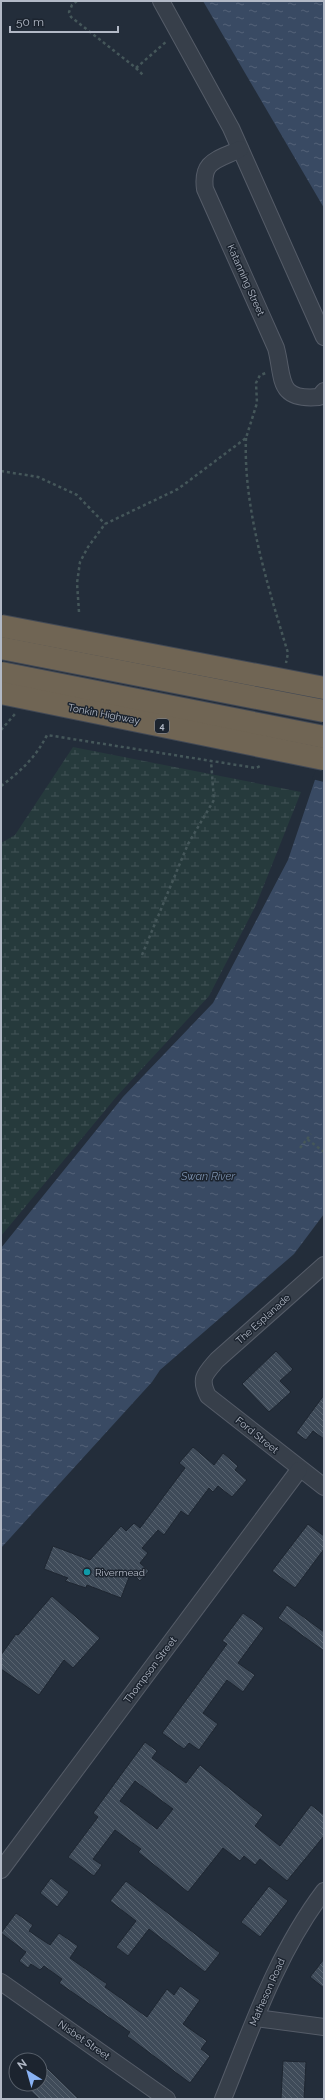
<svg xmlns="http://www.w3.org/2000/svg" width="325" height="2100" font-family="Raleway,sans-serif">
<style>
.wetland{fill:url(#wetland-marsh)}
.water{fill:url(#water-ripples)}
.pier{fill:#232d3a}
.building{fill:url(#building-back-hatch);stroke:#1e2631;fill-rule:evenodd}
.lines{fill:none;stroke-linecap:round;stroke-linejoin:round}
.street-casing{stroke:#555c68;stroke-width:18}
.path{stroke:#45575a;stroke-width:2.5;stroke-dasharray:3 3;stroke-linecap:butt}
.street{stroke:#373f4a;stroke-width:16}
.highway-bridge-casing{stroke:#424955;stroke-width:24;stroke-linecap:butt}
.highway-bridge{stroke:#706554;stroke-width:22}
.culture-dot{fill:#0f9aa8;stroke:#1c242f;stroke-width:1.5}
.labels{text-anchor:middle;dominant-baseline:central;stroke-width:3;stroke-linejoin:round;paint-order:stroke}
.shield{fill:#1c242f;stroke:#858c99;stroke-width:1}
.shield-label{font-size:9px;font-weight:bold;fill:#b2b9c6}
.street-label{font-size:10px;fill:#b2b9c6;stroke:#1c242f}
.poi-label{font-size:10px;fill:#b2b9c6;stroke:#1c242f;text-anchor:start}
.water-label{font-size:11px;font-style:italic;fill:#7b90ad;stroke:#1c242f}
</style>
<defs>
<pattern id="wetland-marsh" width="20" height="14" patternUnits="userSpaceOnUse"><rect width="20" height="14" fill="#263a3c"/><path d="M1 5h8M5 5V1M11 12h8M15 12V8" fill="none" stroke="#435457"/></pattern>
<pattern id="water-ripples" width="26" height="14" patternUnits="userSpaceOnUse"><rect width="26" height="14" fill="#394a63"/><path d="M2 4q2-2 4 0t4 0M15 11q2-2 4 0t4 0" fill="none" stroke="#536278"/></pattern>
<pattern id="building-back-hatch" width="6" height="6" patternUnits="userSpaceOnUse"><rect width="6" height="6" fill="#3f4b59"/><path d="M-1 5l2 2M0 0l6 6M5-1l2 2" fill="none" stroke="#58636f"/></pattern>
</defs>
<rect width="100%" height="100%" fill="#232d3a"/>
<path class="wetland" d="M73,747L301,792L256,905L209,996L117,1096L1,1236V843L15,835Z"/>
<g class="water">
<path d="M203,1H324V208Z"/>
<path d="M324,753V1214L294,1254L160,1370L152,1382L1,1548V1248L123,1097L213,1003L288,860Z"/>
</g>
<path class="pier" d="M324,751V782L312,779Z"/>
<g class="building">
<path d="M276,1351L293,1369L280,1381L291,1392L269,1412L242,1384Z"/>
<path d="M324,1395V1439L313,1431L306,1440L296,1433Z"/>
<path d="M193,1447L214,1465L223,1453L238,1466L235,1470L247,1480L232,1497L218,1486L213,1492L209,1488L188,1516L181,1511L164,1535L158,1530L142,1548L148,1553L140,1563L149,1571L140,1581L131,1572L121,1598L87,1585L86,1588L65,1581L68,1578L44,1569L53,1546L90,1560L121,1526L126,1531L134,1523L140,1528L185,1468L179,1463Z"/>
<path d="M308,1524L324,1536V1549L295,1588L272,1571Z"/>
<path d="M52,1596L100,1638L73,1668L64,1660L39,1695L1,1669V1655L16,1634L18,1635Z"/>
<path d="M287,1605L324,1632V1651L278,1618Z"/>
<path d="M243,1613L264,1628L238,1663L255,1675L243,1692L227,1680L203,1713L218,1724L199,1750L189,1743L184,1749L162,1733L227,1644L222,1641Z"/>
<path d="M145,1742L157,1751L152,1758L186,1783L200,1765L263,1815L255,1826L280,1846L311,1805L324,1815V1836L287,1881L260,1859L255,1865L244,1856L240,1861L223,1848L188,1892L138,1852L141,1849L115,1830L93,1859L102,1865L94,1876L68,1857L98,1817L93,1813ZM135,1781L173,1809L157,1829L120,1801Z"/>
<path d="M51,1878L69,1892L57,1907L40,1893Z"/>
<path d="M126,1881L220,1953L205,1972L149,1929L128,1956L116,1947L136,1921L110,1901Z"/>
<path d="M269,1886L288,1901L260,1937L241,1922Z"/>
<path d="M16,1913L33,1925L29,1931L50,1945L59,1933L78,1946L70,1958L107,1984L105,1987L147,2017L167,1989L174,1995L180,1986L200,2000L183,2024L207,2041L201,2049L210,2056L190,2083L127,2036L130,2032L59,1983L62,1979L44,1966L40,1970L31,1964L28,1968L19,1961L26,1952L1,1933Z"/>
<path d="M324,1959V1988L310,1977Z"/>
<path d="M283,2061L306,2062L304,2099H281Z"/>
<path d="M46,2067L79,2099H39L23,2084H40V2072Z"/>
</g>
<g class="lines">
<defs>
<g id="street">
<path d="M161,1L231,128L324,337"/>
<path d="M240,149C218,160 201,160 205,189L276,348C284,378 276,401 319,397L324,391"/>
<path d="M324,1265L217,1360C205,1374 199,1378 208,1396L324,1487"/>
<path d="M1,1870L299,1470"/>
<path d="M1,1982L167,2099"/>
<path d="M256,2018L324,2027"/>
<path d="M223,2099C252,2027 277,1953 324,1891"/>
</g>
</defs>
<use href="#street" class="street-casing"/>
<g class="path">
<path d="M77,1L72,5L69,12L71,17L136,68L167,41"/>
<path d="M136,68L143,75"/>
<path d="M246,438C243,507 268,587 288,653L286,663"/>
<path d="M1,471L38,477L77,495L105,524"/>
<path d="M79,612L77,583L80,562L88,547L105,524L178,489L246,438L257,403L256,383L260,375L266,373"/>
<path d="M1,730L15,714"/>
<path d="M1,786C21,771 36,757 47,735L256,768L262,765"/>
<path d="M142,955L188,844L214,800L211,761"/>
<path d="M307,1139L311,1134"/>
<path d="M300,1148L307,1139L324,1152"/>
</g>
<use href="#street" class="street"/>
<defs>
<g id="highway-bridge">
<path d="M1,626L324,688"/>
<path d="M1,648L324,711"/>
<path d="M1,673L324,737"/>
<path d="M1,693L324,759"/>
</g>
</defs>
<use href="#highway-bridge" class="highway-bridge-casing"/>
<use href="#highway-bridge" class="highway-bridge"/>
</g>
<circle class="culture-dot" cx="87" cy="1572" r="4"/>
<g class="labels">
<rect class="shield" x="155" y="719" width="14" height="14" rx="3"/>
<g class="shield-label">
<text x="162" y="726">4</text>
</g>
<g class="street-label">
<text transform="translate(246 280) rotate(66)">Katanning Street</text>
<text transform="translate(104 714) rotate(11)">Tonkin Highway</text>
<text transform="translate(263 1319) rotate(-42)">The Esplanade</text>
<text transform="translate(257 1435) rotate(39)">Ford Street</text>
<text transform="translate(150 1670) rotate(-53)">Thompson Street</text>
<text transform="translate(267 1992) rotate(-66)">Matheson Road</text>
<text transform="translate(84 2040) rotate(35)">Nisbet Street</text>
</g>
<g class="poi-label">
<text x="95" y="1572">Rivermead</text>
</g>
<g class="water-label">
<text x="208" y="1176">Swan River</text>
</g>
</g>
<rect width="325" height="2100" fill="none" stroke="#b2b9c6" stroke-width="4"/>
<g transform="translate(28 2072) rotate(323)"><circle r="19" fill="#1c242f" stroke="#58606b"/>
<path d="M0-3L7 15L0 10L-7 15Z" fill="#89b2f3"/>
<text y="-6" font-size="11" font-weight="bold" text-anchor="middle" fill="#b2b9c6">N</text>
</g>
<path d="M10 26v6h108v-6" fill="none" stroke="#b2b9c6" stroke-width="2"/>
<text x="16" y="26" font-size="12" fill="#b2b9c6" stroke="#1c242f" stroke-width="3" paint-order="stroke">50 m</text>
</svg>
